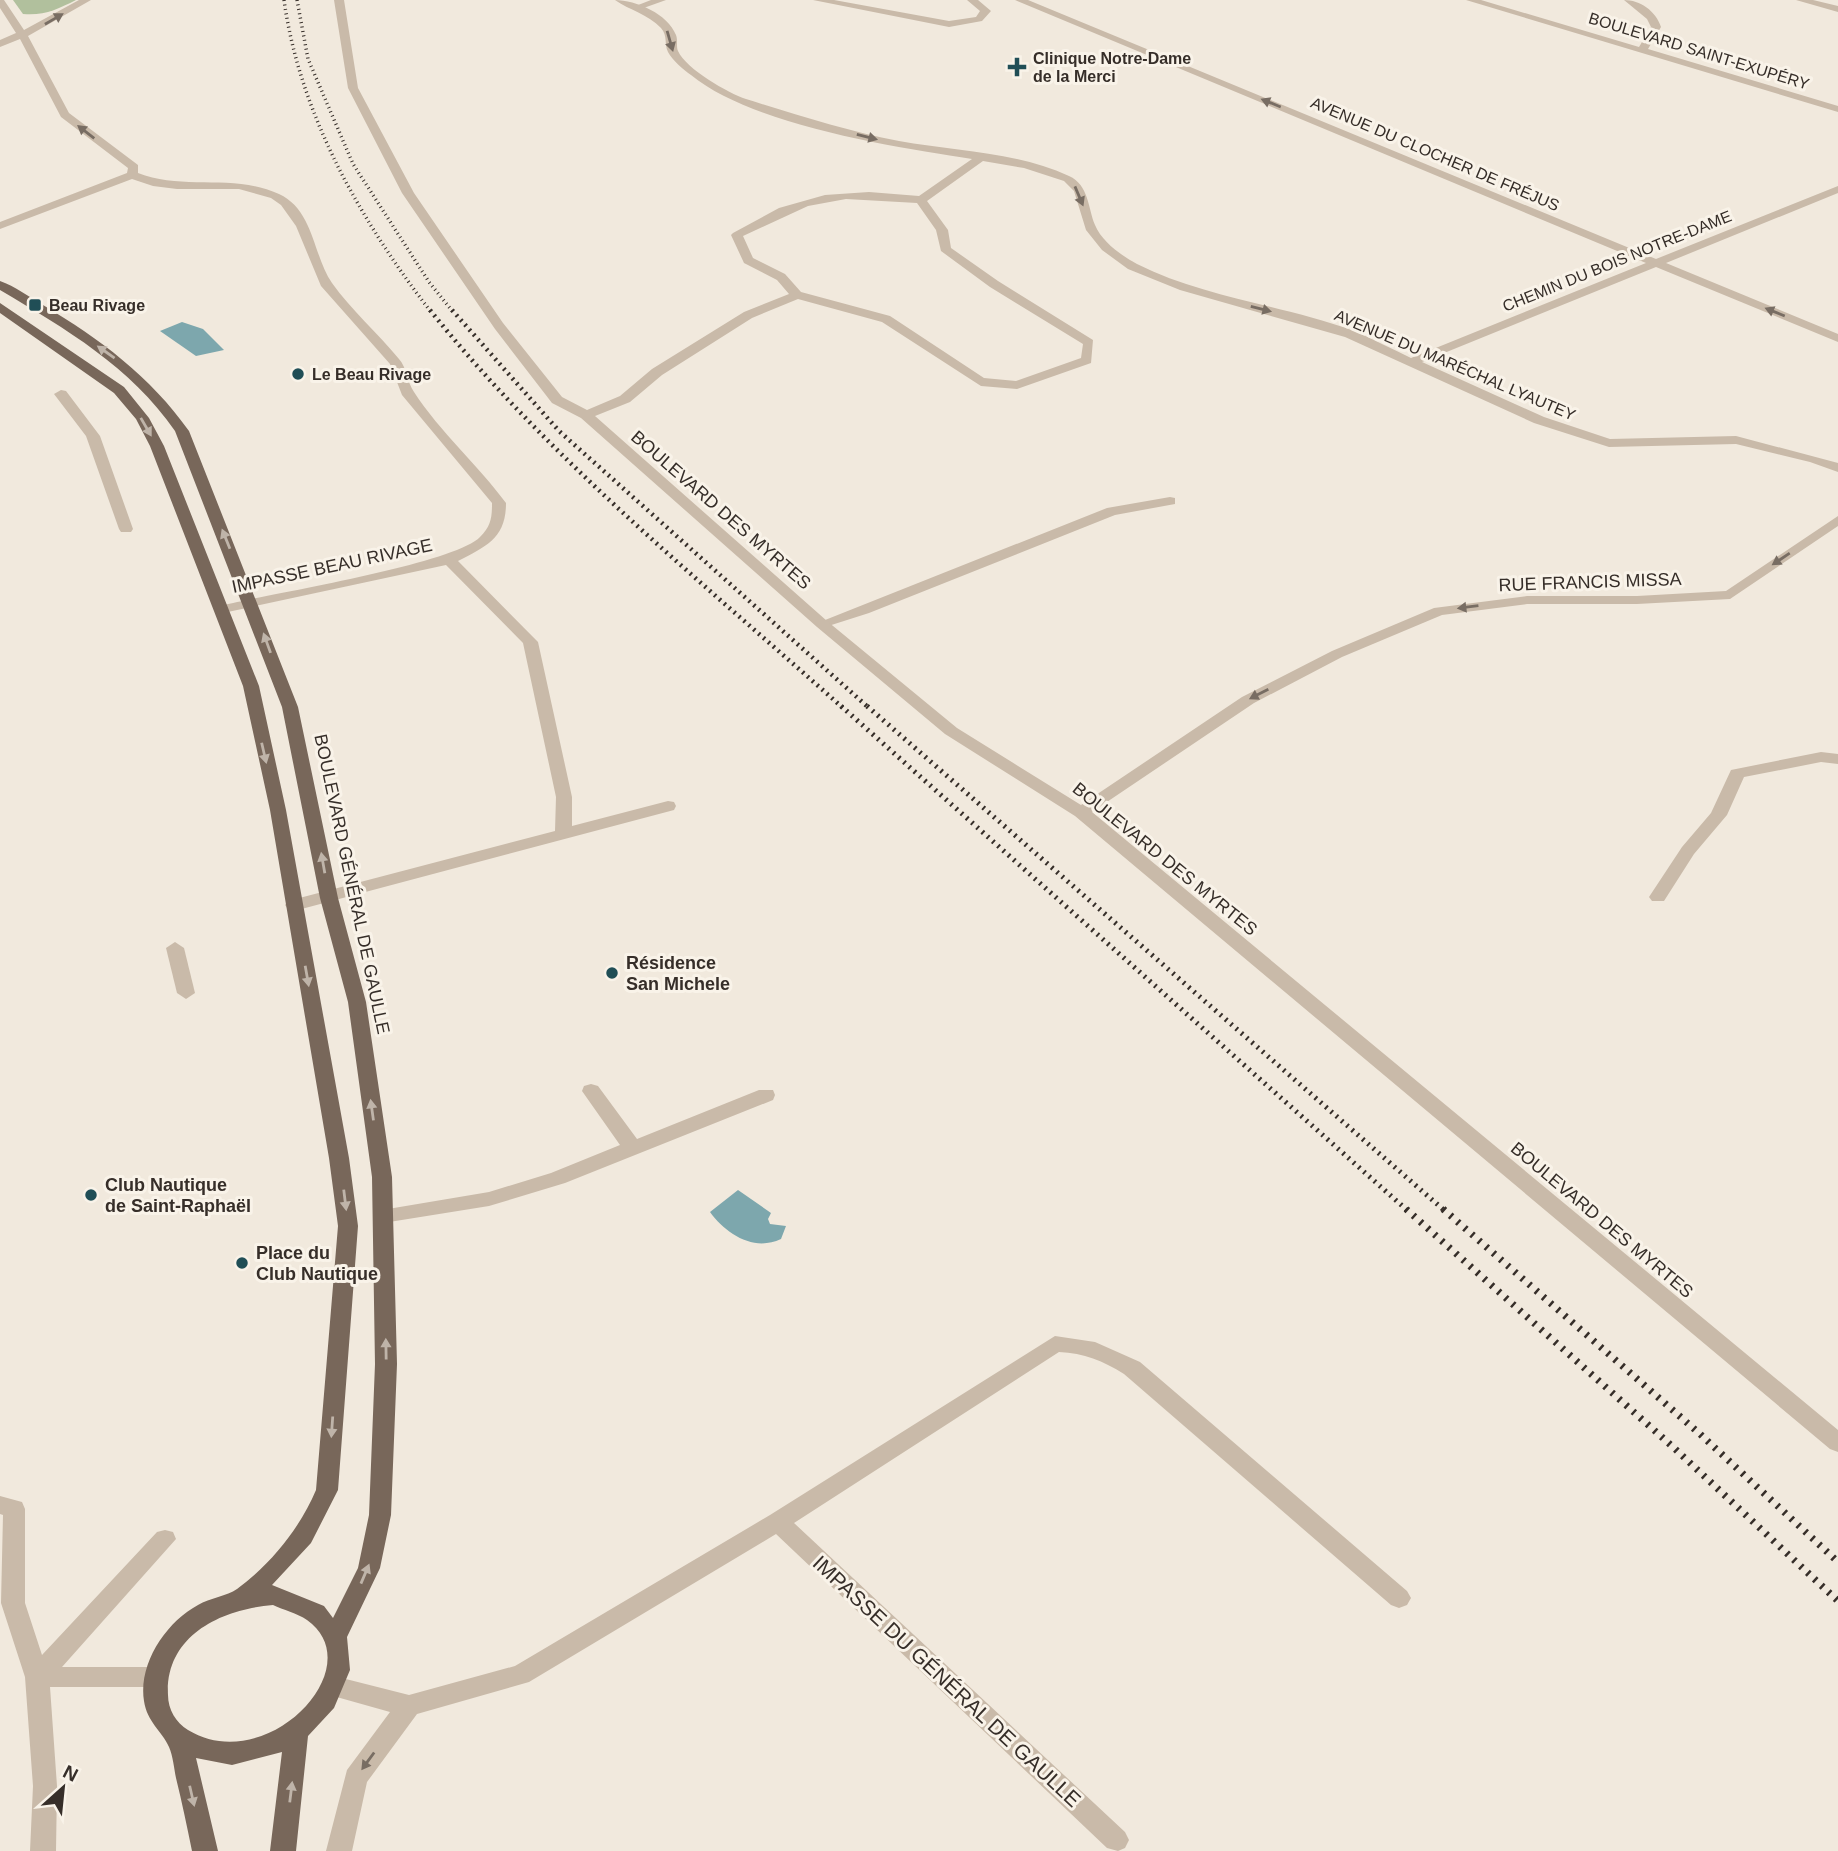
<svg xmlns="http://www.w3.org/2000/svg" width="1838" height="1851" font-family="Arial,sans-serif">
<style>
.green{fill:#b1c09d}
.water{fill:#7da7ad}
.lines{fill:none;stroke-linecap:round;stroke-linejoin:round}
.lane{fill:#c9baa9;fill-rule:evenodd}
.street{fill:#c9baa9;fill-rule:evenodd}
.primary{fill:#78675a;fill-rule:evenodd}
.rail-far3{stroke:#362e29;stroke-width:3.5;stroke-dasharray:1 3.5;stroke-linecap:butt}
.rail-far2{stroke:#362e29;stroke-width:4.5;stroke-dasharray:2 4.5;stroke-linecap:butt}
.rail-far1{stroke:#362e29;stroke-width:5;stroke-dasharray:2 5;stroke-linecap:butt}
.rail{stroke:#362e29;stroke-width:7;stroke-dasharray:2.5 7;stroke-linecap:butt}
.oneway{fill:#786d63}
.oneway2{fill:#bfb4a9}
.poi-dot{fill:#204e56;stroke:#f9f3e9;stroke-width:2.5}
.labels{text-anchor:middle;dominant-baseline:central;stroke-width:6;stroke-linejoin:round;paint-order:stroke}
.far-street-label{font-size:16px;fill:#362e29;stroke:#f9f3e9}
.far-poi-label{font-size:16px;font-weight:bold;fill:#362e29;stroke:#f9f3e9;text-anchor:start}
.street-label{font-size:18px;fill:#362e29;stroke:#f9f3e9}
.poi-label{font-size:18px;font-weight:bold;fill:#362e29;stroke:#f9f3e9;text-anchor:start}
.near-street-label{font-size:21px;fill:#362e29;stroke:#f9f3e9}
</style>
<rect width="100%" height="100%" fill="#f1e9dd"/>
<path class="green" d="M13,0H76C58,9 44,16 23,14Z"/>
<g class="water">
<path d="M182,322L203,329L224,350L196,356L160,331Z"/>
<path d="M738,1190L771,1213L768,1219L770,1224L786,1226L781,1239C754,1252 726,1234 710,1212Z"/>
</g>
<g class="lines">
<g class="lane">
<path d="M651,0H666L638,10L633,7Z"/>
<path d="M813,0H834L949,21L976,17L980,11L967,0H978L991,11L982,21L949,27Z"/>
<path d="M61,390L66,391L100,436L133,529L131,532H121L119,529L86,436L54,394Z"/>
<path d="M1170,497L1175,498V504L1115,515L869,613L822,628L815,624L1107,508Z"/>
<path d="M175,942L184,948L195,993L186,999L177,993L166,948Z"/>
<path d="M591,1084L598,1086L637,1139L759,1090H773L775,1095L773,1100L565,1183L489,1206L383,1223L376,1221L373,1216L376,1211L489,1192L551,1173L620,1145L582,1091L584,1086Z"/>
<path d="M0,1496L22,1502L25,1509V1603L42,1655L157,1532L165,1530L173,1532L176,1539L62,1667H155L163,1670L167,1677L163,1684L155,1687H50L57,1786L56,1851H30L33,1786L25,1677L1,1603L3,1515L0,1514Z"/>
</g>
<g class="street">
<path d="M0,0H4L24,30L79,0H91L28,36L69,113L138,165V173C183,191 234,173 279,194C314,210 313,256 332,283C351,310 378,333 399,359C407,368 407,382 414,392C440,432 478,465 506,503C506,538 487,546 458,561L538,642L572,797V826L668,801L674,802L676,806L674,810L294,911L288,909L285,905L288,901L555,831L556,797L523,643L446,565L223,613L216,609L223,605C270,594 454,564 480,537C491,526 492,518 492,503L402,395L390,364L321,286L296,226L281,205L271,198L239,189H177L153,186L132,179L0,229V222L127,173L128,168L61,117L20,39L0,47V40L16,33L0,8Z"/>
<path d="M334,0H344L358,88L414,193L503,323L562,397L587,410L620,396L652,369L744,312L789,294L777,280L744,263L731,235L733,233L779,208L825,195L869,192L919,196L972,159C893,147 752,125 691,75C684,70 672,60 668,52C664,44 668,36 661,28C648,14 629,10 615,0C636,0 668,14 676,35C678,40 676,47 678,51C686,69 728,93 746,99C797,115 847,131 899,141C955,151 1017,152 1069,176C1089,185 1088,208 1095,225C1102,242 1122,256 1137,264C1205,298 1283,305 1354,331C1373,339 1392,349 1411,358L1646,263L1015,0H1028L1656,259L1838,186V193L1666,263L1838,334V342L1656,267L1422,362L1544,417L1610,439L1736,436L1838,463V472L1810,462L1736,444L1609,447L1534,423L1345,337L1180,290L1128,269L1102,250L1086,230L1074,191L1064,181L1024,168L983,161L927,201L948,230L951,248L998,281L1093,340L1091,363L1017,389L981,386L882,322L798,299L752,318L662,375L630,402L595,416L827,621L957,728L1081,805L1242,697L1332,651L1434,608L1527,596H1637L1726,591L1838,516V526L1730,599L1637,604H1527L1442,615L1342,657L1254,703L1092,812L1838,1430V1452L1830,1449L1075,816L945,734L817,627L581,418L552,403L495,329L402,193L348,88ZM846,199L917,203L936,230L941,251L990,287L1083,344L1081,358L1016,381L984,378L890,316L801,292L785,274L753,258L743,236L808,206Z"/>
<path d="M1466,0H1481L1639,47L1651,27L1647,19L1624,0C1640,0 1656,11 1661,27L1648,49L1838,106V112Z"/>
<path d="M1796,0H1813L1838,6V12Z"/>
<path d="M1821,752L1838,754V764L1821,762L1744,777L1727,815L1694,854L1664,901H1652L1649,897L1682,847L1711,813L1731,770Z"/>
<path d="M1055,1336L1095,1342L1140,1362L1407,1591L1411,1598L1407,1605L1399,1608L1391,1605L1124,1374C1103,1361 1084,1353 1059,1352L794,1523L1125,1832L1129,1840L1125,1848L1118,1851L1107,1848L776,1534L529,1682L417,1714L367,1782L352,1851H326L347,1770L390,1712L326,1694L322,1687L326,1680L334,1676L409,1695L515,1666L770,1515Z"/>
</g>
<path class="primary" d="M0,281C15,286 29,297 43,305C100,339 150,376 189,431L298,707L338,898L366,1002L392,1177L397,1364L391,1515L380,1568L347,1637L350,1670L334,1708L308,1736L296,1851H270L282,1752L232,1765L196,1758L218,1851H192C187,1827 182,1802 176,1778C174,1768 173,1756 169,1747C162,1731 147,1722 144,1701C138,1664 166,1622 198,1605C210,1598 227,1596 237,1589C271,1564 300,1528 316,1490L338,1226L329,1158L270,810L243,686L150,446L136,419L114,393L0,313V303L124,387L149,418L164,446L259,686L286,810L349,1158L358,1226L338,1490L311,1543L272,1585L324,1606L333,1618L358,1568L369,1515L375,1364L372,1177L348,1002L320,898L282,707L175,431C131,367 66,329 0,290ZM273,1605C283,1610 297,1613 307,1620C373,1667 266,1778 188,1730C176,1723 168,1709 168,1695C165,1635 222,1609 273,1605Z"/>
<g class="rail-far3">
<path d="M284,0C300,115 361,221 431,312"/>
<path d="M297,0L308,59L353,164L429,282L453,312"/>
</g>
<g class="rail-far2">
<path d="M430,310C549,459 701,581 843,708"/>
<path d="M452,310L559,431L869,708"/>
</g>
<g class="rail-far1">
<path d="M841,706L1408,1211"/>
<path d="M867,706L1445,1211"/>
</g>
<g class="rail">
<path d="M1406,1209L1673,1447L1838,1601"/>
<path d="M1443,1209L1700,1434L1838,1562"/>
</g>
</g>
<defs><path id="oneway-solid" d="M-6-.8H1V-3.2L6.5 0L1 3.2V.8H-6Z" transform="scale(1.75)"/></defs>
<g class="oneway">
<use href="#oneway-solid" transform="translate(54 19) rotate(-30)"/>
<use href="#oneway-solid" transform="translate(670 41) rotate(74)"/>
<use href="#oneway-solid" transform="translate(1271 103) rotate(-158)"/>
<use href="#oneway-solid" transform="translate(86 132) rotate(-142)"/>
<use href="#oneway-solid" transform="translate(867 137) rotate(14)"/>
<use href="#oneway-solid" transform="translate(1079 196) rotate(67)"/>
<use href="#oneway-solid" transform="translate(1261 309) rotate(14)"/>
<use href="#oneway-solid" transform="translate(1775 312) rotate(-158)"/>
<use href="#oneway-solid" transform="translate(1781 559) rotate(146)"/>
<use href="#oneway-solid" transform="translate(1468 607) rotate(173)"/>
<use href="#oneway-solid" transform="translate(1259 694) rotate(153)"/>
<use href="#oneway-solid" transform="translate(368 1761) rotate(126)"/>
</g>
<g class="oneway2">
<use href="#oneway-solid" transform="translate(106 352) rotate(-145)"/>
<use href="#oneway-solid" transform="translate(146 427) rotate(60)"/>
<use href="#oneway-solid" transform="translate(226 539) rotate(-112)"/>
<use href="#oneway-solid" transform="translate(267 643) rotate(-110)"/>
<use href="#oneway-solid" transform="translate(264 753) rotate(77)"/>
<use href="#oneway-solid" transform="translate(323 863) rotate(-100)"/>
<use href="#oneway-solid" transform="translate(307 976) rotate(80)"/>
<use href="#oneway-solid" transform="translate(372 1110) rotate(-98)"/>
<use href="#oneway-solid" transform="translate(345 1200) rotate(83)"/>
<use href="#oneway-solid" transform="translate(386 1349) rotate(-91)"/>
<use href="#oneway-solid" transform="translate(332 1427) rotate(94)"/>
<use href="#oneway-solid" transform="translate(365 1574) rotate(-67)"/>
<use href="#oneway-solid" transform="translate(291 1792) rotate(-83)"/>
<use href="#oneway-solid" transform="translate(192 1796) rotate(77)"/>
</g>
<g class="poi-dot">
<path d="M1013.5 56.5h7v7h7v7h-7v7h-7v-7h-7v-7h7z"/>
<rect x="28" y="298" width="14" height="14" rx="3.5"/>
<circle cx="298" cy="374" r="7"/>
<circle cx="612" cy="973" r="7"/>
<circle cx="91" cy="1195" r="7"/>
<circle cx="242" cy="1263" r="7"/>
</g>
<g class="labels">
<g class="far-street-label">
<text transform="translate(1699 51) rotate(17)">BOULEVARD SAINT-EXUPÉRY</text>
<text transform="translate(1435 154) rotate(23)">AVENUE DU CLOCHER DE FRÉJUS</text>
<text transform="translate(1617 261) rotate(-22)">CHEMIN DU BOIS NOTRE-DAME</text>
<text transform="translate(1455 365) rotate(23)">AVENUE DU MARÉCHAL LYAUTEY</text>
</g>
<g class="far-poi-label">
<text x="1033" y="58">Clinique Notre-Dame<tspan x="1033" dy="18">de la Merci</tspan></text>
<text x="49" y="305">Beau Rivage</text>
<text x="312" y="374">Le Beau Rivage</text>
</g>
<g class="street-label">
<text transform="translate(721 510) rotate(41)">BOULEVARD DES MYRTES</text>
<text transform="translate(332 566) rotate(-12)">IMPASSE BEAU RIVAGE</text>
<text transform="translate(1590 582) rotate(-2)">RUE FRANCIS MISSA</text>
<text transform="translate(1165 859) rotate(39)">BOULEVARD DES MYRTES</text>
<text transform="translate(352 884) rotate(78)">BOULEVARD GÉNÉRAL DE GAULLE</text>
<text transform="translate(1602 1220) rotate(40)">BOULEVARD DES MYRTES</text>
</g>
<g class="poi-label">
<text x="626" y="963">Résidence<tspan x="626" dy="21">San Michele</tspan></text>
<text x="105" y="1185">Club Nautique<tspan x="105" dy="21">de Saint-Raphaël</tspan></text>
<text x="256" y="1253">Place du<tspan x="256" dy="21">Club Nautique</tspan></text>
</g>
<g class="near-street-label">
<text transform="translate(947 1681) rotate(43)">IMPASSE DU GÉNÉRAL DE GAULLE</text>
</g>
</g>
<g transform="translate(63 1788) rotate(27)" stroke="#f9f3e9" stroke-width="5" paint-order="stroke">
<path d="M0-5L12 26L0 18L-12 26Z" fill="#362e29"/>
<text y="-10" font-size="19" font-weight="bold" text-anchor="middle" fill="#362e29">N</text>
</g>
</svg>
